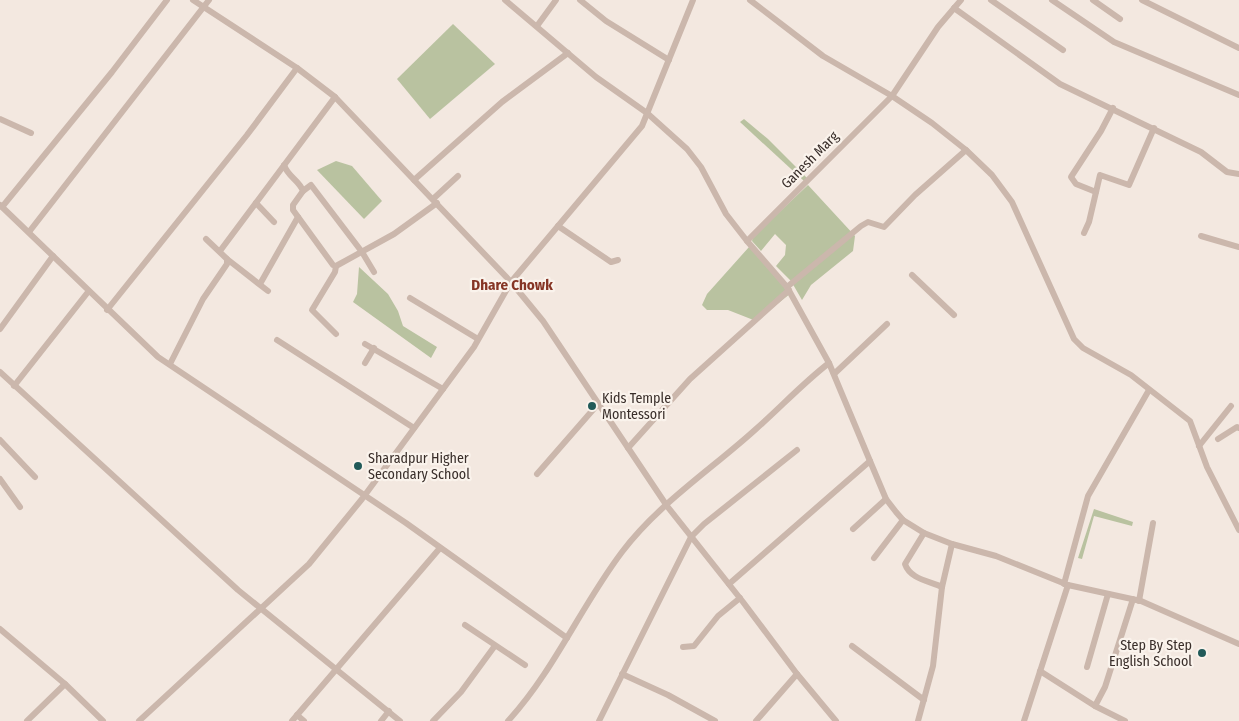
<svg xmlns="http://www.w3.org/2000/svg" width="1239" height="721" font-family="'Fira Sans Condensed',sans-serif">
<style>
.green{fill:#b9c2a0}
.lines{fill:none;stroke-linecap:round;stroke-linejoin:round}
.minor{stroke:#cbb7ac;stroke-width:6}
.poi-dot{fill:#215a59;stroke:#faf3ec;stroke-width:2}
.labels{text-anchor:middle;dominant-baseline:central;stroke-width:4.5;stroke-linejoin:round;paint-order:stroke}
.street-label{font-size:14px;fill:#392e2a;stroke:#faf3ec}
.poi-label{font-size:14px;fill:#392e2a;stroke:#faf3ec;text-anchor:start}
.neighbourhood-label{font-size:15px;font-weight:bold;fill:#863525;stroke:#faf3ec}
</style>
<rect width="100%" height="100%" fill="#f3e8e0"/>
<g class="green">
<path d="M453,24L495,64L430,119L397,79Z"/>
<path d="M744,119L768,139L807,178L804,181L740,122Z"/>
<path d="M336,161L352,166L382,201L364,219L317,170Z"/>
<path d="M808,185L855,236L853,251L811,285L802,300L791,281L776,266L785,255L786,245L775,234L761,251L752,241L753,237Z"/>
<path d="M749,247L791,293L756,321L728,310H707L702,305L707,294Z"/>
<path d="M359,267L388,294L398,311L403,326L437,347L431,358L353,302L357,294Z"/>
<path d="M1094,509L1133,522L1132,526L1094,516L1082,559L1078,558Z"/>
</g>
<g class="lines">
<g class="minor">
<path d="M193,0L297,68L335,97L511,282L543,321L667,506L743,602L797,674L836,721"/>
<path d="M505,0L596,77L647,113L687,149L701,167L726,214L747,241L787,287L829,363L870,461"/>
<path d="M580,0L606,21L669,60"/>
<path d="M750,0L823,56L892,96L932,123L966,150L992,175L1012,202L1074,339L1083,348L1131,375L1190,421L1207,467L1239,530"/>
<path d="M991,0L1063,50"/>
<path d="M1052,0L1114,42L1239,95"/>
<path d="M1093,0L1120,19"/>
<path d="M1142,0L1239,48"/>
<path d="M954,8L1060,84L1201,152L1227,172L1239,174"/>
<path d="M537,26L556,0"/>
<path d="M0,119L31,133"/>
<path d="M284,165C288,177 299,180 303,191L293,205V210L333,265L336,266L394,234L437,203"/>
<path d="M414,180L502,102L568,53"/>
<path d="M303,191L311,185L362,252L374,272"/>
<path d="M1096,192L1076,184L1071,177L1101,131L1113,108"/>
<path d="M433,199L458,176"/>
<path d="M256,203L274,222"/>
<path d="M0,205L158,357L406,523L567,638"/>
<path d="M2,207L112,72L167,0"/>
<path d="M558,226L611,262L618,260"/>
<path d="M29,232L209,0"/>
<path d="M1084,233L1089,222L1100,175L1129,185L1154,128"/>
<path d="M1201,236L1239,247"/>
<path d="M747,241L892,96L938,27L961,0"/>
<path d="M220,251L335,97"/>
<path d="M227,259L268,291"/>
<path d="M912,275L954,315"/>
<path d="M260,284L298,217"/>
<path d="M787,287L861,226L868,222L884,227L915,195L966,150"/>
<path d="M410,298L478,339"/>
<path d="M107,310L247,135L297,68"/>
<path d="M0,329L53,256"/>
<path d="M336,334L312,310L335,272L336,266"/>
<path d="M277,340L414,428"/>
<path d="M365,344L443,389"/>
<path d="M365,363L374,348"/>
<path d="M170,364L203,299L227,264V259L206,239"/>
<path d="M0,372L238,590L400,721"/>
<path d="M834,374L887,324"/>
<path d="M14,386L88,292"/>
<path d="M1218,439L1237,427L1239,428"/>
<path d="M0,440L35,477"/>
<path d="M1199,446L1231,406"/>
<path d="M628,448L690,379L789,290"/>
<path d="M537,474L598,404"/>
<path d="M0,479L20,507"/>
<path d="M853,529L886,499"/>
<path d="M924,533L905,564C910,579 929,581 942,587"/>
<path d="M874,558L903,520"/>
<path d="M729,584L870,461L886,499L896,512L903,520L924,533L952,544L996,556L1068,585L1141,601L1239,644"/>
<path d="M1064,584L1088,496L1149,390"/>
<path d="M1139,601L1153,523"/>
<path d="M465,625L525,665"/>
<path d="M0,629L65,684L103,721"/>
<path d="M852,646L924,700"/>
<path d="M683,647L694,646L718,616L740,598"/>
<path d="M1087,667L1108,594"/>
<path d="M1040,671L1095,706"/>
<path d="M622,674L668,695L715,721"/>
<path d="M297,715L304,721"/>
<path d="M27,721L65,684"/>
<path d="M139,721L309,564L362,499L474,347L511,282L642,126L693,0"/>
<path d="M292,721L440,548"/>
<path d="M381,721L389,711"/>
<path d="M433,721L461,692L494,647"/>
<path d="M508,721C554,671 581,606 622,552C658,504 712,469 756,429C781,407 803,383 829,363"/>
<path d="M599,721L691,537L704,524L797,450"/>
<path d="M756,721L797,674"/>
<path d="M918,721L933,666L942,587L952,544"/>
<path d="M1024,721L1068,585"/>
<path d="M1125,721L1095,706L1105,687L1133,599"/>
</g>
</g>
<g class="poi-dot">
<circle cx="592" cy="406" r="5"/>
<circle cx="358" cy="466" r="5"/>
<circle cx="1202" cy="653" r="5"/>
</g>
<g class="labels">
<g class="street-label">
<text transform="translate(810 160) rotate(-45)">Ganesh Marg</text>
</g>
<g class="poi-label">
<text x="602" y="398">Kids Temple<tspan x="602" dy="16">Montessori</tspan></text>
<text x="368" y="458">Sharadpur Higher<tspan x="368" dy="16">Secondary School</tspan></text>
<text x="1192" y="645" text-anchor="end">Step By Step<tspan x="1192" dy="16">English School</tspan></text>
</g>
<g class="neighbourhood-label">
<text x="512" y="285">Dhare Chowk</text>
</g>
</g>
</svg>
